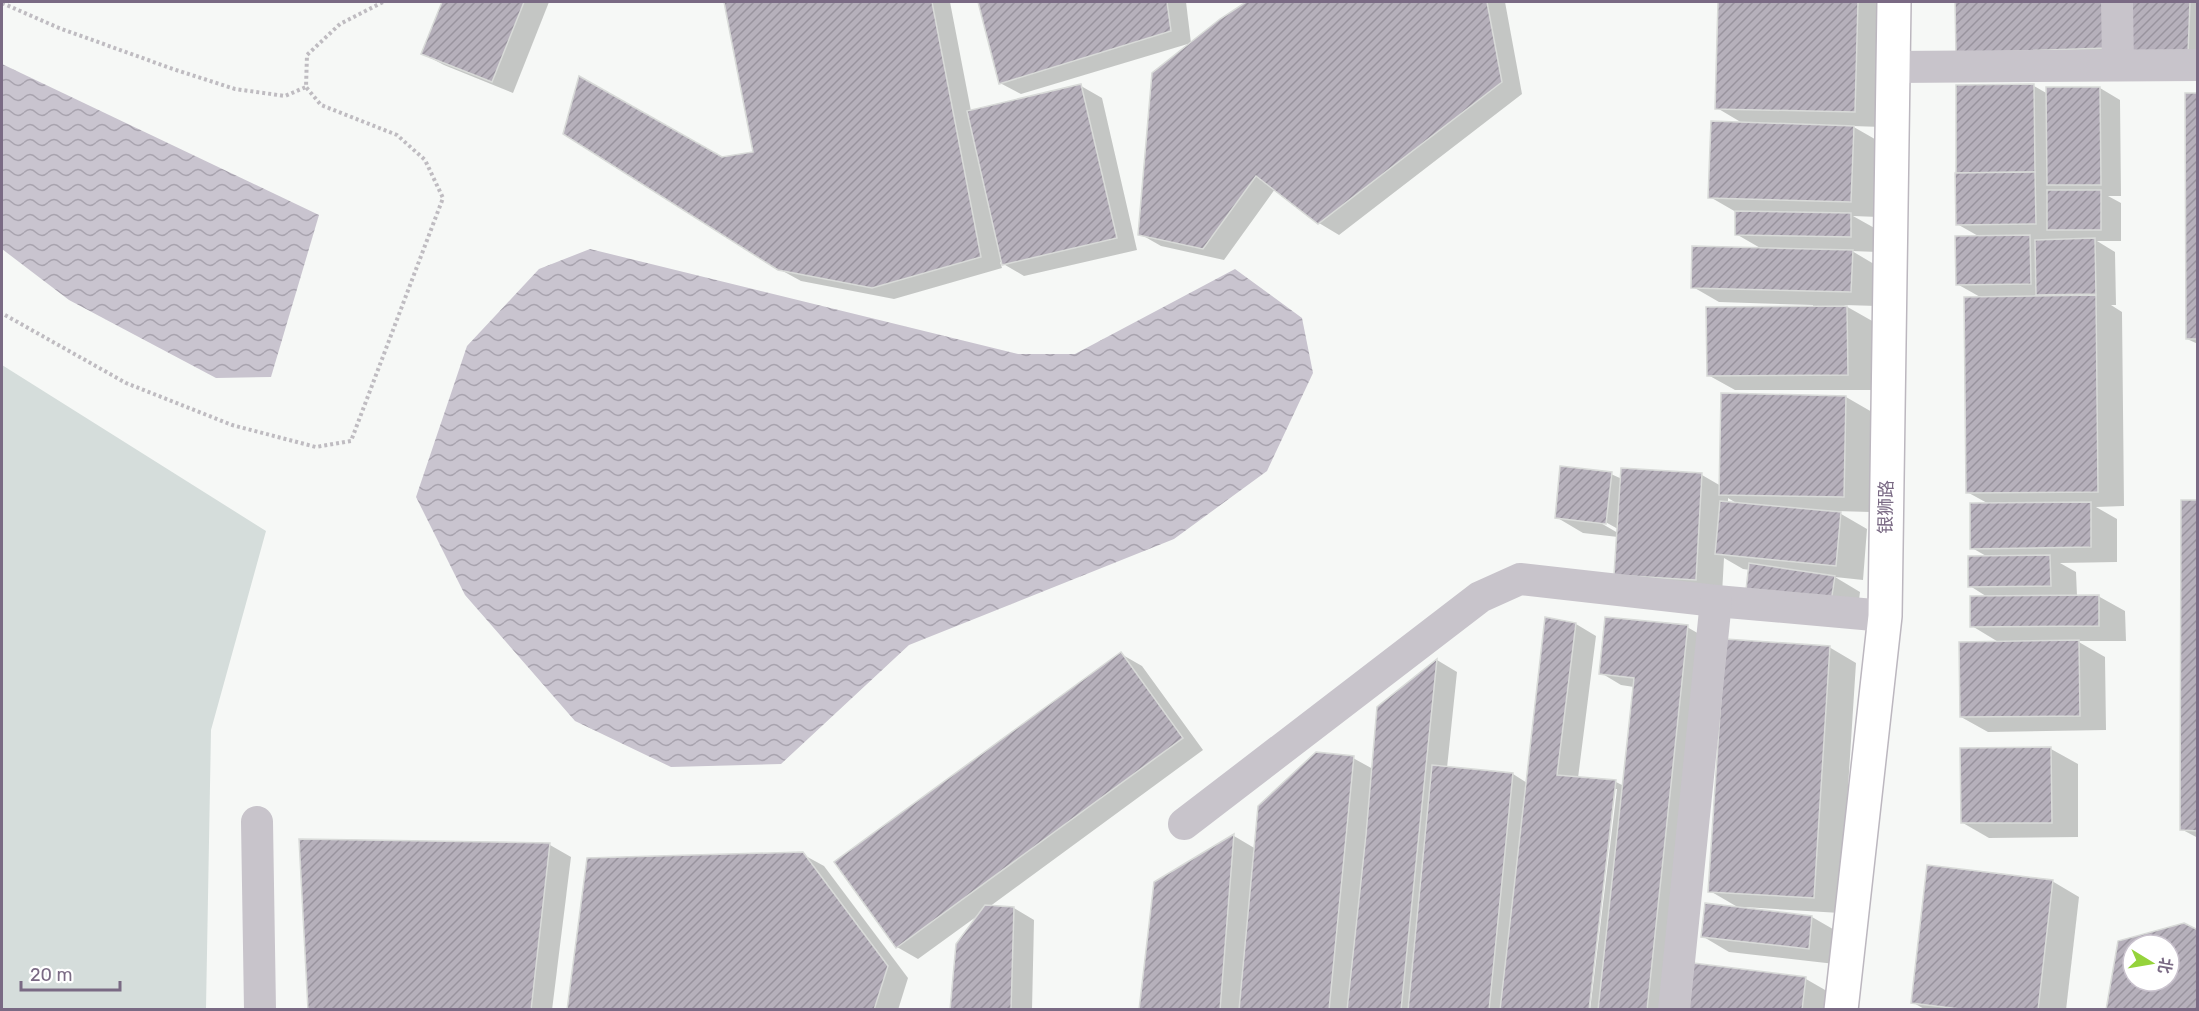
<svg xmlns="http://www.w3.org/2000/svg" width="2199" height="1011" font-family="Rubik,'Noto Sans SC',sans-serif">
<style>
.green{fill:#d5dddb}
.water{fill:url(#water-waves)}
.shadow{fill:#0003;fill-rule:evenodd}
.building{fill:url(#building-hatch);stroke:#d8dad8;stroke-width:1.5;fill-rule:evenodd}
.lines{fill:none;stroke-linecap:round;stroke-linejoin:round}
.secondary-casing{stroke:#bcb7bf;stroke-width:36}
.path{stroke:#bfbcc1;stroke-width:4;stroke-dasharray:3 3;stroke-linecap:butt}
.street{stroke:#c8c4cb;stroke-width:32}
.secondary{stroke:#fff;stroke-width:33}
.labels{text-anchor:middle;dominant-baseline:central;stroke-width:6;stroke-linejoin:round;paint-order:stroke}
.street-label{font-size:18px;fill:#7a6a84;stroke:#fff}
</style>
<defs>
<pattern id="water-waves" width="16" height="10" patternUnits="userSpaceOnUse" patternTransform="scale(1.5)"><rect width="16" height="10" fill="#c9c4cf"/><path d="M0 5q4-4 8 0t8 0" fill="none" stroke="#a8a3ae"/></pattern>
<pattern id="building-hatch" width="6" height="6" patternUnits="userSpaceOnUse" patternTransform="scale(1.5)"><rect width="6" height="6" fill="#b6b0bb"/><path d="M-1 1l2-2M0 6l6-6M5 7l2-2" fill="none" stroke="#99939e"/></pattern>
</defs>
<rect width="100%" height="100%" fill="#f6f8f6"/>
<path class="green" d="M2,365L266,531L211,730L206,1009H2Z"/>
<g class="water">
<path d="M2,64L319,215L271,377L216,378L69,300L2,249Z"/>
<path d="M590,249L1018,354H1075L1235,269L1302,318L1313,373L1267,471L1174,539L909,645L781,764L671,767L575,721L465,595L416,497L467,346L539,269Z"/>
</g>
<g class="shadow">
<path d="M444,2H549L513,93L444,65L423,54Z"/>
<path d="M726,2H950L971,111L1081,86L1102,98L1137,250L1024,276L1000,262L1002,268L894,299L801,281L779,269L722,159L755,153Z"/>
<path d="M980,2H1186L1191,43L1021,94L1000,83Z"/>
<path d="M1249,2H1505L1522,94L1339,235L1319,223L1275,189L1224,260L1161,246L1140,234L1221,20Z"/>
<path d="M1720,2H1885L1882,127L1852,126L1880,142L1878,217L1853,216L1878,230L1877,252L1852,251L1879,267L1877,306L1844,305L1874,322V390H1735L1708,375L1813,307V305L1719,302L1693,287L1762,249L1736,234V212L1710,197L1744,124L1717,108Z"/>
<path d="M1956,2H2195L2198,3V64L1958,52Z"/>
<path d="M2034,86L2048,94L2100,88L2120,100L2121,196H2108L2121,203V241H2097L2115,252L2116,305H2111L2122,312L2124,506L2096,507L2117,519V562L2060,563L2076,572L2077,596H2098L2125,611L2126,641H2077L2105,657L2106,730L1988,732L1961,717L2000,643L1972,626L1989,598L1970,586L1988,557L1972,548L1989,504L1967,492L1982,298L1957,284L1980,237L1957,224Z"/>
<path d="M2198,95V344L2187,339Z"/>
<path d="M1846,397L1872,412L1870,512L1836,511L1867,529L1863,580L1835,577L1860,592L1857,617L1750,570L1743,569L1724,558L1722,594L1642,589L1618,537L1583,533L1556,517L1611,474L1622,479L1702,475L1721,486ZM1728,498L1738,504L1728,503ZM1600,519L1618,529V533L1599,522Z"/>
<path d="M2198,501V838L2181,829Z"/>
<path d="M1576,624L1596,636L1578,778L1616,782L1624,786L1634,687L1621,685L1601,673L1687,627L1708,639L1669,1010H1590L1617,789H1614L1587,1010H1141L1234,836L1256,849L1353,758L1373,769L1378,708L1437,660L1457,672L1447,768L1513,774L1527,783Z"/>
<path d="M1829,647L1856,663L1840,913L1744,907V909L1812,917L1838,932L1835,964L1729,952L1702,936L1741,909L1710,891Z"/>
<path d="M1121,654L1142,666L1203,750L989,907L1014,908L1034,920L1032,1010H951L980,914L918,959L897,947Z"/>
<path d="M2051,749L2078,764V837L1989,838L1963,823Z"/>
<path d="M301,840L550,845L571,857L552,1010H309Z"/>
<path d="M802,854L824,866L908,978L898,1010H569Z"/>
<path d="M2052,881L2079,897L2066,1010H1926L1912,1002Z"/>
<path d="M1806,979L1832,994L1830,1010H1689Z"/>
</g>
<g class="building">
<path d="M442,2H524L492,82L421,54Z"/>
<path d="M724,2H932L981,257L872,288L778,270L563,134L579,76L722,157L753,152Z"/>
<path d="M978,2H1167L1171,31L999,84Z"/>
<path d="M1246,2H1487L1502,82L1318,224L1256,176L1203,249L1138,235L1152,73L1220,19Z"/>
<path d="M1718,2H1858L1855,112L1715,109Z"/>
<path d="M1955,2H2106L2108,48L1956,53Z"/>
<path d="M2125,2H2190L2188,54L2124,52Z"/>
<path d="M1081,84L1117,238L1002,265L967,111Z"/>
<path d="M2034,84L2035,172L1956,173V85Z"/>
<path d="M2046,87H2100L2101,185H2047Z"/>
<path d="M2185,93H2198V339H2186Z"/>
<path d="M1711,121L1854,126L1851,202L1708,198Z"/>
<path d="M2035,172L2036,224L1956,225L1955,173Z"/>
<rect x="2047" y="190" width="54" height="40"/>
<path d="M1735,211L1851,213V237L1735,235Z"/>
<path d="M2030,235L2031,284L1956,285L1955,236Z"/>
<path d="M2095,238L2096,294L2036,295L2035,240Z"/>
<path d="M1692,246L1853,250L1851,292L1691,288Z"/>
<path d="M2096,295L2098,492L1966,493L1964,297Z"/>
<path d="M1847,306L1848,375L1707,376L1706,307Z"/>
<path d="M1721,393L1846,396L1844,497L1719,495Z"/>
<path d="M1560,466L1612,472L1606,524L1555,518Z"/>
<path d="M1621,468L1702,473L1696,580L1614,575Z"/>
<path d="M2181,500H2198V831L2180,830Z"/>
<path d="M1720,501L1841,512L1836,566L1715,554Z"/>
<path d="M2091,502V547L1970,549V503Z"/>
<path d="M2050,555L2051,586L1968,587V556Z"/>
<path d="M1749,563L1835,576L1831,602L1746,590Z"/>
<path d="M2099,595V626L1970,627V596Z"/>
<path d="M1545,617L1576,623L1557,775L1616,780L1589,1010H1500Z"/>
<path d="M1605,617L1688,625L1647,1010H1598L1634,678L1599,674Z"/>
<path d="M1725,639L1830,646L1814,898L1708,892Z"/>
<path d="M2079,640L2080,716L1960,717L1959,642Z"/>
<path d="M1121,652L1183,738L896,948L834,862Z"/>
<path d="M1437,659L1401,1010H1347L1366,835L1377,707Z"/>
<path d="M2051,747L2052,823H1961L1960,748Z"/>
<path d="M1316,752L1354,756L1329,1010H1239L1258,806Z"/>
<path d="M1432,765L1513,773L1489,1010H1408Z"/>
<path d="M1234,834L1220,1010H1139L1154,882Z"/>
<path d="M299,839L550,843L531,1010H308Z"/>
<path d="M803,852L888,966L874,1010H567L587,858Z"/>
<path d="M1927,865L2053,880L2038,1010H1968L1911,1003Z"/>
<path d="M1705,903L1812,916L1809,949L1701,937Z"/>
<path d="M985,905L1014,907L1011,1010H950L956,944Z"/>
<path d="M2184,923L2198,930V1010H2106L2118,941ZM2133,945H2169V981H2133Z"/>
<path d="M1693,963L1806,977L1802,1010H1688Z"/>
</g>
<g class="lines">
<defs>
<path id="secondary" d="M1841,1010L1885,616L1894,2"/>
</defs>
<use href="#secondary" class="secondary-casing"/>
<g class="path">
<path d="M2,3L59,28L173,69L235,89L285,96L306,87"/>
<path d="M5,315L126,383L232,425L316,447L351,441L443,198L425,160L397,135L321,105L306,87L307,55L340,24L383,2"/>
</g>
<g class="street">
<path d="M2117,2L2118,65"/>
<path d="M1893,67L2198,65"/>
<path d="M257,822L260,1010"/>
<path d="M1184,824L1480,597L1520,579L1716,601L1885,616"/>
<path d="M1674,1010L1716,601"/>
</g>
<use href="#secondary" class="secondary"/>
</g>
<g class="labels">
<g class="street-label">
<text transform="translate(1886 507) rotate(-89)">银狮路</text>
</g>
</g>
<rect width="2199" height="1011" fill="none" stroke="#7a6a84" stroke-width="6"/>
<g transform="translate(2151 963) rotate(101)"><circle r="28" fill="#ffffff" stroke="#cac3ce" stroke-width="1.5"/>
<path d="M0-4.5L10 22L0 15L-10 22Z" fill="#95d33b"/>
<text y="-9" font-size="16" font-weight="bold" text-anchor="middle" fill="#7a6a84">北</text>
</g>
<path d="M21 981v9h99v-9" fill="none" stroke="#7a6a84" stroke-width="3"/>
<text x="30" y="981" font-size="18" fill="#7a6a84" stroke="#ffffff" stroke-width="4.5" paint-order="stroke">20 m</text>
</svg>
